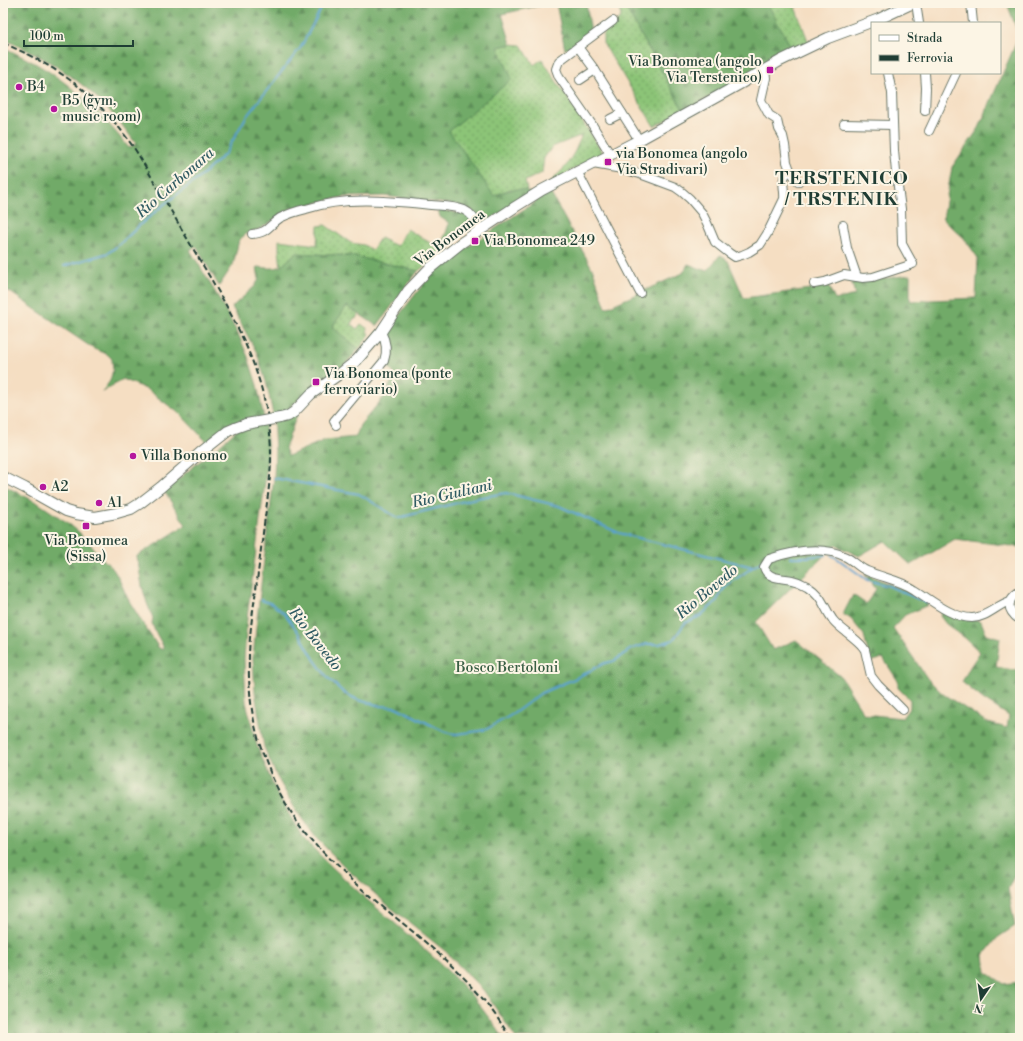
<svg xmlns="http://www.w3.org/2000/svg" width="1023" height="1041" font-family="'Libre Bodoni',serif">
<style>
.grass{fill:url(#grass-dots);stroke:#568056}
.forest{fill:url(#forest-firs);stroke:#48744e}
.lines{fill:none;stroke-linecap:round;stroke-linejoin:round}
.stream{stroke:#59a1d0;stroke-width:2}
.minor-casing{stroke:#6a7566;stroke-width:10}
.tertiary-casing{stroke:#6a7566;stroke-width:12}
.minor{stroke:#fff;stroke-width:8}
.tertiary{stroke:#fff;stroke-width:10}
.rail{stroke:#1f3d34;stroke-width:2;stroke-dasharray:6 3;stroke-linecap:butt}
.tertiary-bridge-casing{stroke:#6a7566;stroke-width:12;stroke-linecap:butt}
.tertiary-bridge{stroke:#fff;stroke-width:10}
.poi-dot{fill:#b5179e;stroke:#fcf5e5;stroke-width:1.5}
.labels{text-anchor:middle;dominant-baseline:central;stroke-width:4;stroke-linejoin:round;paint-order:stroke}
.poi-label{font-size:14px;fill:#1f3d34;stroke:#fcf5e5;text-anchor:start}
.street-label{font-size:14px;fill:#1f3d34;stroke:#fcf5e5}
.park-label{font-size:14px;fill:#3a5f45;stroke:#fcf5e5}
.water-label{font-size:15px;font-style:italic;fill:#305b63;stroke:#fcf5e5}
.district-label{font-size:18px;font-weight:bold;letter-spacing:1px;fill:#1f3d34;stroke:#fcf5e5}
</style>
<defs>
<pattern id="grass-dots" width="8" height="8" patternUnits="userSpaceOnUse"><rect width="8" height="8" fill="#8cc477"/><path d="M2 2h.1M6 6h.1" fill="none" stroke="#72a062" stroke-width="1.8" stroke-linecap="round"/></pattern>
<pattern id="forest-firs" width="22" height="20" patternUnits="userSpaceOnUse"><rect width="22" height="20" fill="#71aa68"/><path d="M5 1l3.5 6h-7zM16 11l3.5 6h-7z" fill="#5c8c56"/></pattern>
</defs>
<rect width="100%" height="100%" fill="#fcf5e5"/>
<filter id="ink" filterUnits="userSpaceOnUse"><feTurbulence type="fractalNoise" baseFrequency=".025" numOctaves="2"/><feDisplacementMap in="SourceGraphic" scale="8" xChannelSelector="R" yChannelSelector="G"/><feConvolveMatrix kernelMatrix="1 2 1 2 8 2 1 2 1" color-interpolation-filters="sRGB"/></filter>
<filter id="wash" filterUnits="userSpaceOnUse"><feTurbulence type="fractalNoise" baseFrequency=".012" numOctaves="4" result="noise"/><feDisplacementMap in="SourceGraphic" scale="16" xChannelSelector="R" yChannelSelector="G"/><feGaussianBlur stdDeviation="0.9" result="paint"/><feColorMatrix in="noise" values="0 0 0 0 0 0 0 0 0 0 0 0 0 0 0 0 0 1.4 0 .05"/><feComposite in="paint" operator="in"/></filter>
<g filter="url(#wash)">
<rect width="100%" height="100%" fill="#f5dec2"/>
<g class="grass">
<path d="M619,3H623L684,111L654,126L603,43V34L621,18Z"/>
<path d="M767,3H807L795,7L809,43L793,51Z"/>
<path d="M511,44L521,45L534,65L542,59L603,153L549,183L566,166L575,151L582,135L552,147L544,158L542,173L525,181L527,190L510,189L494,196L449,131L511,79L498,47Z"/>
<path d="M325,225L351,243L364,245L372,250L380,238L397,246L407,229L439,248L449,240L451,246L418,271L353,256L295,253L281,267L279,251V240L317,245L318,226Z"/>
<path d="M347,306L358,314L356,319L354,318L351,324L357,329L361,324L368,329L367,332L370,334L359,349L332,327Z"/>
</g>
<g class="forest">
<path d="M3,3H552L502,14L511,44L498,47L512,79L449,131L494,196C506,191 519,185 531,193L482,225L472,210L459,205L384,196L343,197L292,208L260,229L247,233L239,240L233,265L219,286L196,246L190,250L217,295L239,336L248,357L257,385L264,418L268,449L265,482L247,618L244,659L246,702L257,746L277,794L303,838L333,868L365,898L397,925L442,965L474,998L504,1038H3V485L38,503L68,523L80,533L82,537L89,543L101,557L113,569L118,577L128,599L145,627L159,648L163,650V646L154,629L152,623L153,618L147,603L142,586L137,556L186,525L164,491L235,432L245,420L231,424L207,442L180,414L148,390L123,379L102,392L110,381L113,370L112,359L107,354L94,349L7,290L3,291V48C11,50 18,55 25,58C69,80 99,111 129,148L136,144C101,93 60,63 3,39Z"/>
<path d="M556,3H586L591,32L565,50Z"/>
<path d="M623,3H767L793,51L684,111Z"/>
<path d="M1007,3H1020V547L955,539L911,565L885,541L859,556L835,545L756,622L773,650L796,640L841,677L864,714L902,718L910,707V700L898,688V681L883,658L870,662L864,635L851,619L843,614L853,595L866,604L876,589L865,574L905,590L928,605L905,615L893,628L927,678L943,694L988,723L1007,728L1009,716L983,699L962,682L970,667L980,652L965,638L946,624L940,616L942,611L981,621L986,634L1000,638L996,667L1019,671L1020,863L1008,889L1015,926L997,938L984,955L986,972L1004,984L1020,982V1038H516L484,991L445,951L389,906L349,871L317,839L297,812L277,777L264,747L255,692L253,658L257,618L274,478L275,451L273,415L267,385L257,353L232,307L255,286L259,279L257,267C278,269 280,270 295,253L353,256L418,271L377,326L347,306L332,327L359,349L341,369L313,387L285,412H298L285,448L288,456L325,440L356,437L360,425L384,397L395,375L386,363L390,356L386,332L432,273L457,254L550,192L593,270L606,308L683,273L688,264L707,271L720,255L728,261L744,298L810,289L828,285L835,300L855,295L852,283L910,275V301L976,298L978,258L964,238L943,219L952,167L979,128L1019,36Z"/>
<path d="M438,210L460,213L469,217L474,227L449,240L439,248L446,233L449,223L440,217Z"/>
</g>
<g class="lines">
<g class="stream">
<path d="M64,266L108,253L120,244L142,223L166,203L200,177L225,154L246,117L301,47L324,3"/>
<path d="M274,478L359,494L398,518L476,498L506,493L559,506L619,533L753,567"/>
<path d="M831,555L838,559L867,580L889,586L927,603"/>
<path d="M791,557H807L826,555"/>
<path d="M261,600L272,604L285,614L301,636L314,659L328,678L344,693L358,700L381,706L396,707L437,728L449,733L456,734L479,731L487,729L513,714L541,693L574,679L597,667L605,663L614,661L631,649L647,644H659L673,640L685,623L700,616L716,602L722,591L730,583L753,567L764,560"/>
</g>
</g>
</g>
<g filter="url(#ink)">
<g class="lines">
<defs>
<g id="minor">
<path d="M916,3L919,23"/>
<path d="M971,3L973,23"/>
<path d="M578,47L595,70L639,140"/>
<path d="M765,70L766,78L761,100L769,115L777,120L779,129L783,136L785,145L787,162L790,170L798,182"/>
<path d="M925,73L926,88L925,111"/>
<path d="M580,80L595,70"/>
<path d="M610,119L622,113"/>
<path d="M844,124L893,125"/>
<path d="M929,131L956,73"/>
<path d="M610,154L593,126L559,77L556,69L559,61L613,21"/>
<path d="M593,164L622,169L640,174L675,187L682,192L690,199L702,213L707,223L715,242L729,253L735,257L742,255L749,252L760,245L767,234L784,199C785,192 782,185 784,178C785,175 788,172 790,170"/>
<path d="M577,171L640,293"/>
<path d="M843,225L847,248L857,277"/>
<path d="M252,234C268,233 268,226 280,218C288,214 297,211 306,209C347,196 389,201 431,205C441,206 454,206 464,210C473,214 477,222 480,231"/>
<path d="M814,284L825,282L844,275L863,278L873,277L913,264L902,244L901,209L896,172L894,151L892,93L888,73"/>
<path d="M336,425L334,421L384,361C388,350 386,341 381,332"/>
<path d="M1020,591C1006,600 1006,610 1020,620"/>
<path d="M903,710L878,685L871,676L865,650L863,647C855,637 840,629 833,620C822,605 824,597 807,586C802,583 797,581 792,580C782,578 767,579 764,567L769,559C793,551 822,545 846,557C854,561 859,568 867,571C883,578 900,580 915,590C931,600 952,618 972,618C986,618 997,605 1010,601"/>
</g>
<g id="tertiary">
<path d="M280,418L288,416L294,412L311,394L341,373L357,360L381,332L408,291L429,269L461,243L515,207L542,190L639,140L740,84L780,61L828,38L879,19L913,3"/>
<path d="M3,477L25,488L66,511L76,514L95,517L117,513L131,509L139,504L161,487L200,453L228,431L235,428L246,424"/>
</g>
</defs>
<use href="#minor" class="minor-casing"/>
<use href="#tertiary" class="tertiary-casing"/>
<use href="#minor" class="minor"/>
<use href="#tertiary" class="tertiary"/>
<path class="rail" d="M3,43C36,57 68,75 94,100C106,113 119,126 129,141C136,150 142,161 148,171C159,190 170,209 181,228C223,301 270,366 271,454C271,478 267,502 264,525C261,549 258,573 255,597C250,628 247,661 250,692C252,722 261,752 273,779C281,797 292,815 304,830C364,907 461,951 510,1038"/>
<defs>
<path id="tertiary-bridge" d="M246,424L280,418"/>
</defs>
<use href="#tertiary-bridge" class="tertiary-bridge-casing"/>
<use href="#tertiary-bridge" class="tertiary-bridge"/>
</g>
</g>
<g class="poi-dot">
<rect x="766" y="66" width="8" height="8" rx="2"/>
<circle cx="19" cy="87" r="4"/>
<circle cx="54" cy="109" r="4"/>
<rect x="604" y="158" width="8" height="8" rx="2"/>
<rect x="471" y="237" width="8" height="8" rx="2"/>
<rect x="312" y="378" width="8" height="8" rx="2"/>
<circle cx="133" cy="456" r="4"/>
<circle cx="43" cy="487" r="4"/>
<circle cx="99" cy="503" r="4"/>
<rect x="82" y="522" width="8" height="8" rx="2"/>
</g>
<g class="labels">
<g class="poi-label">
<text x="762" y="62" text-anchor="end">Via Bonomea (angolo<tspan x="762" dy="16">Via Terstenico)</tspan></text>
<text x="27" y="87">B4</text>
<text x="62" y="101">B5 (gym,<tspan x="62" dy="16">music room)</tspan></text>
<text x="616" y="154">via Bonomea (angolo<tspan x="616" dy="16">Via Stradivari)</tspan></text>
<text x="483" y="241">Via Bonomea 249</text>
<text x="324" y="374">Via Bonomea (ponte<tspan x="324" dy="16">ferroviario)</tspan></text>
<text x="141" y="456">Villa Bonomo</text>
<text x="51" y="487">A2</text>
<text x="107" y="503">A1</text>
<text x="86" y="541" text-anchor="middle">Via Bonomea<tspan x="86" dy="16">(Sissa)</tspan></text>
</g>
<g class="street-label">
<text transform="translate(450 238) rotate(-37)">Via Bonomea</text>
</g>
<g class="park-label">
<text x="507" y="668">Bosco Bertoloni</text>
</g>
<g class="water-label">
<text transform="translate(175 183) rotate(-41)">Rio Carbonara</text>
<text transform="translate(452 494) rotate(-13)">Rio Giuliani</text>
<text transform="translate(707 592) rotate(-40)">Rio Bovedo</text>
<text transform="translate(315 639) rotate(52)">Rio Bovedo</text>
</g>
<g class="district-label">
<text x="842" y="178">TERSTENICO<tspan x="842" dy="21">/ TRSTENIK</tspan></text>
</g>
</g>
<rect width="1023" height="1041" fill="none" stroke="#fcf5e5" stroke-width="16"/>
<rect x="871" y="22" width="130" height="52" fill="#fcf5e5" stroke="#a4ab9e"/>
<rect x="879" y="35" width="20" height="6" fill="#ffffff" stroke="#a4ab9e"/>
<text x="907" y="42" font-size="12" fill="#1f3d34">Strada</text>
<rect x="879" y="55" width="20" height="6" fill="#1f3d34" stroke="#a4ab9e"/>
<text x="907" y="62" font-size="12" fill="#1f3d34">Ferrovia</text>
<g transform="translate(981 999) rotate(193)" stroke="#fcf5e5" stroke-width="3" paint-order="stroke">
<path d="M0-3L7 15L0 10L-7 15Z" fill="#1f3d34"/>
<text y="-6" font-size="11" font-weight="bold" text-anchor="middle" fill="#1f3d34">N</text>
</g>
<path d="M24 40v6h109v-6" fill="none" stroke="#1f3d34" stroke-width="2"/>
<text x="30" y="40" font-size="12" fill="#1f3d34" stroke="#fcf5e5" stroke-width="3" paint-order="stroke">100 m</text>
</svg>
